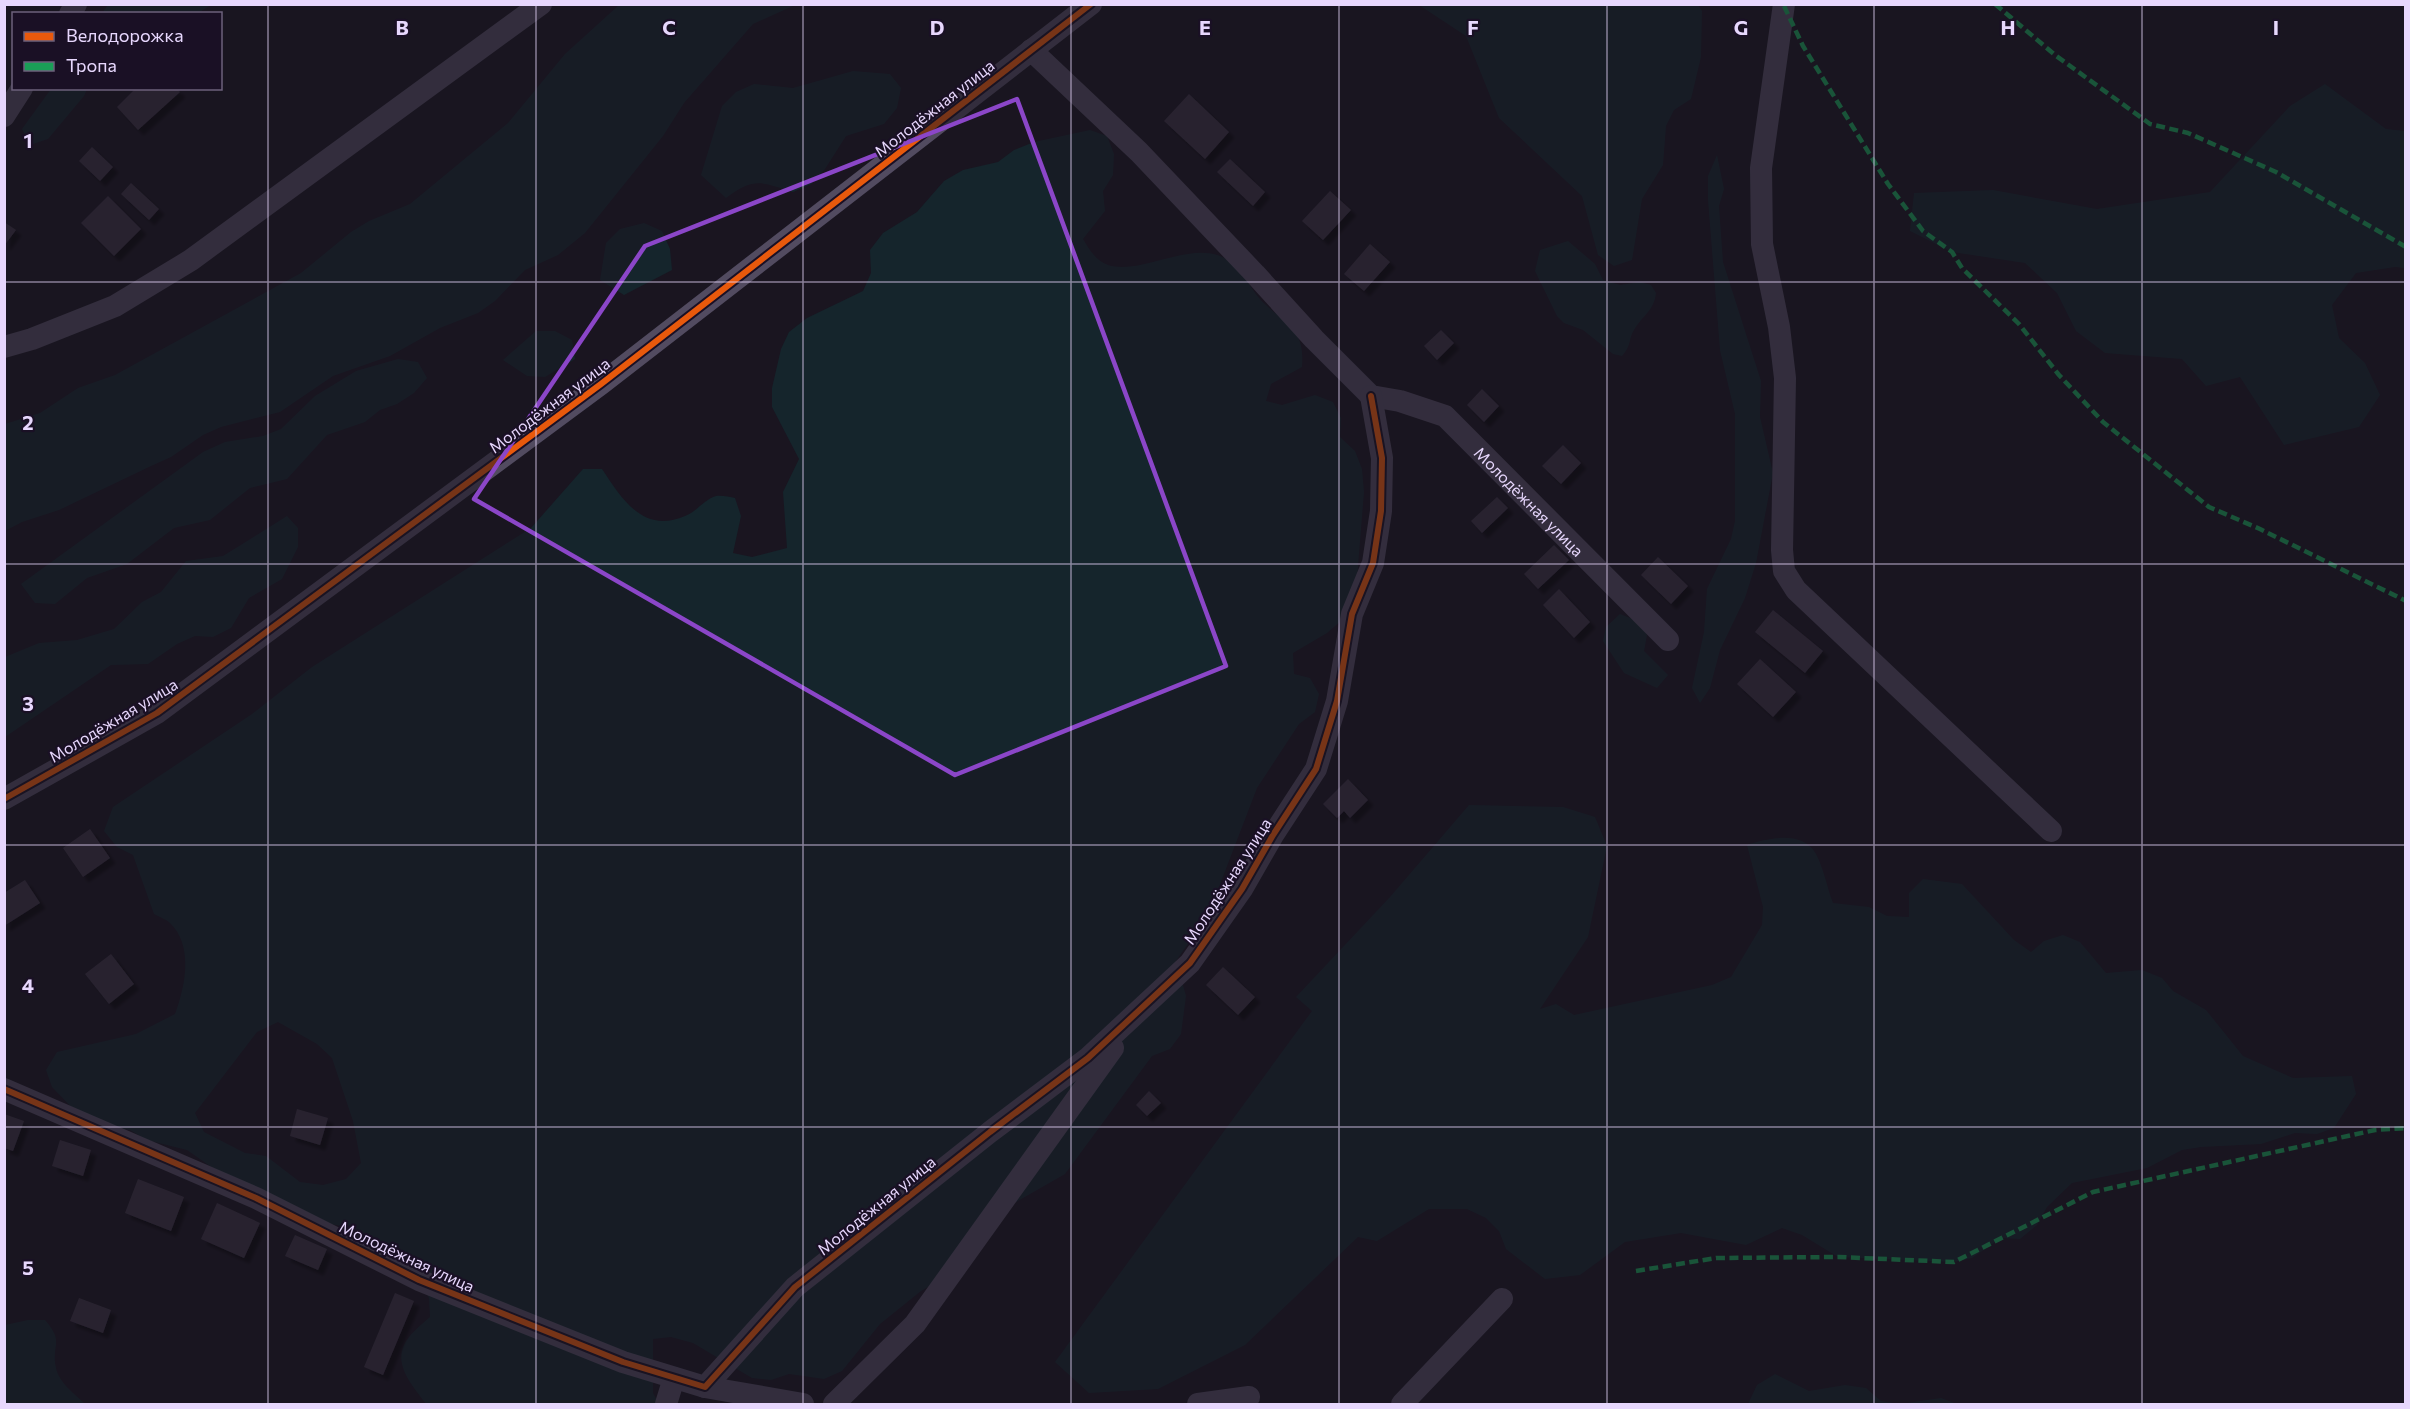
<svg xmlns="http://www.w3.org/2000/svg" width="2410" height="1409" font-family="Commissioner,sans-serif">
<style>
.green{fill:#15252c;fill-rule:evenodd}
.building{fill:#3a3342;filter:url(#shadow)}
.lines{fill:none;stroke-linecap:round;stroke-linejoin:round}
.minor{stroke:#524b60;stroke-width:22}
.quiet{stroke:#1a9f57;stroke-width:4.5;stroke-dasharray:9 4.5;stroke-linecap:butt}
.cycleway-casing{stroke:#1a1025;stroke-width:10}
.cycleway{stroke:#e8590c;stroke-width:6}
.marked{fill:none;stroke:#8b46c8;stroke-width:4.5;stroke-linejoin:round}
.grid{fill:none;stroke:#e7d7fd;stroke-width:1.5;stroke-opacity:0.55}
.labels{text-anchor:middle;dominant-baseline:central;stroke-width:4.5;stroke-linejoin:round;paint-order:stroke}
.street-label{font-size:16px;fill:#e7d7fd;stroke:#1a1025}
.grid-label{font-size:20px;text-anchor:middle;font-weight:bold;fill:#e7d7fd;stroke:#1a1025;stroke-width:4.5;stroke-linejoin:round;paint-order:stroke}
</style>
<defs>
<filter id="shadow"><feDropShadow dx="5.5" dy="5.5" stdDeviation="1.5" flood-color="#0009"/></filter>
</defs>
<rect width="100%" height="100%" fill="#1a1520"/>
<g class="green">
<path d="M108,5V4L211,5L198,13H102Z"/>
<path d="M619,5H795L753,24L684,103L663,136L585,233L558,255L525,270L495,301L478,313L440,328L390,356L333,376L280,412L221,427L203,435L171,457L151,466L59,510L22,522L5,531V424L40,413L78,388L115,375L301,273L351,232L369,221L410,204L508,123L565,54Z"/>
<path d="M1419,5H1698L1702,11L1701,57L1691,99L1674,110L1666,126L1663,165L1642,199L1632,260L1614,266L1598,255L1582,196L1499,118L1466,36Z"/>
<path d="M853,71L890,74L901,88L897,108L884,124L846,136L825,169L811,184L793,192C760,182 755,177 726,198L701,175L722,106L736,92L754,84L793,88Z"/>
<path d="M2325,84L2386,129L2405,131V268L2395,267L2356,273L2332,305L2339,338L2365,363L2380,395L2359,427L2284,445L2240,377L2206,386L2182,359L2105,353L2076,331L2057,293L2025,263L1952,252L1910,231L1914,193L1993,190L2097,209L2210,192L2290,106Z"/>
<path d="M51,89H87L84,96L48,139L30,145L22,129Z"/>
<path d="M1090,130L1107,136L1114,154L1113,175L1103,191L1105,211L1083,239C1089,249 1096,261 1108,265C1140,275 1186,243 1220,256C1244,265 1249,291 1266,305C1290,327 1305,332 1302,367L1271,384L1266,401L1282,405L1315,395L1333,402L1341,418L1340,437L1355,451L1362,469L1364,492L1356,591L1342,620L1327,633L1293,653L1294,674L1310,678L1319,694L1315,712L1299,724L1257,788L1209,913L1176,961L1186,996L1181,1034L1170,1049L1152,1056L1065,1174L997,1213L955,1271L921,1291L880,1324L842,1371L824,1379L789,1374L771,1380L752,1378L693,1343L671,1337L653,1339V1393L659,1404H426C414,1387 394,1367 404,1345C408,1335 422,1324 430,1317L429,1298L419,1280L374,1261L347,1227L309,1220L220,1173L187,1150L147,1140L130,1130L94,1124L79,1115L52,1087L46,1070L57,1052L136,1034L175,1014C185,987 194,946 170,923C166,919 159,917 154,914L133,855L117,847L104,831L113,807L252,714L312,667L531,528L583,469H602C622,499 643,534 685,516C696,512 705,499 716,496C721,495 730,497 735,498L741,516L733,553L752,557L787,548L783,492L799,459L772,407V388L781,349L789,332L807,318L863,291L871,273L870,250L883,233L917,212L944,181L963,170L998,162L1014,150L1034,142ZM278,1022L317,1044L332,1058L353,1121L361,1163L346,1179L323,1185L300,1182L266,1156L245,1153L204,1132L195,1113L257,1032Z"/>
<path d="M1717,155L1724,189L1719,206L1723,262L1761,381L1760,417L1773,473L1756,563L1745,598L1720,650L1710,688L1700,703L1692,688L1704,632L1707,589L1731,539L1735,521V414L1720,350L1708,200V176Z"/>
<path d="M644,223L662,231L670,249L672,270L624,295L600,280L606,243L620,229Z"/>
<path d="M1568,241L1595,264L1603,280L1620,285L1640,282L1651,285L1656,293C1654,311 1642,316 1634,330C1628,340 1632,345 1622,356L1613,354L1583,330L1564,323L1557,316L1535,271L1540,250Z"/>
<path d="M536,331H555L572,340L575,359L545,377L527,376L503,360Z"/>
<path d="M398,359L418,362L427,378L414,393L397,404L380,410L365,422L327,435L287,479L250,488L210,520L174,528L127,564L87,578L55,604L35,603L21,584L203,452L225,442L263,436L281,429L315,396L356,371Z"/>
<path d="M287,516L298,528V547L282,579L249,598L231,628L213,637L195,636L177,644L148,664L111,665L5,737V657L39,643L77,640L114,629L142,602L161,592L186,561L223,556Z"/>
<path d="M1620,614L1638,621L1647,635L1644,651L1668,675L1657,688L1624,673L1603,641L1606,627Z"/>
<path d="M1469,805L1563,807L1595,817L1607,846L1588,937L1540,1009L1556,1004L1574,1015L1712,985L1731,977L1762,925L1763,907L1747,845C1768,838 1803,830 1816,854C1824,869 1827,888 1833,903L1869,907L1887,916L1909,917V893L1923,879L1962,884L2014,940L2031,952L2044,941L2063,935L2080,942L2106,973L2142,970L2162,978L2173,991L2206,1010L2243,1056L2293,1078L2352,1076L2356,1094L2334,1128L2317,1134L2295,1133L2261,1144L2201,1147L2182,1150L2147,1168L2072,1183L2047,1207L2037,1225L2020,1239L2001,1238L1972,1258L1954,1262L1838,1257L1802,1235L1782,1228L1746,1245L1681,1233L1625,1242L1580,1275L1545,1279L1506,1249L1499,1231L1486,1218L1467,1209H1429L1377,1241L1358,1237L1245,1345L1158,1389L1089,1393L1055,1362L1312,1011L1296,997L1390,897Z"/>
<path d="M28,1320H45C65,1343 51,1344 56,1368C59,1383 75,1394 85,1404H5V1325Z"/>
<path d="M1775,1374L1809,1391L1845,1385L1866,1388L1881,1401L1900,1404L1941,1398L1957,1404H1748L1757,1385Z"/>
</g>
<g class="building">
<path d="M136,88H176L180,92L138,130L117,107Z"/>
<path d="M1189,94L1229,132L1205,159L1164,121Z"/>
<path d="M92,147L113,167L100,181L79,161Z"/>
<path d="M1230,159L1265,192L1253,206L1217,172Z"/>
<path d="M131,183L159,209L149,220L121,194Z"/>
<path d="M1330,191L1351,210L1323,240L1302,221Z"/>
<path d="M108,196L141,229L114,256L81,223Z"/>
<path d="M4,222L16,230L4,246Z"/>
<path d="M1370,244L1390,262L1364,291L1344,274Z"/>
<path d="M1441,330L1454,343L1437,360L1424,346Z"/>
<path d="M1482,389L1499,406L1484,422L1467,405Z"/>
<path d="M1563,445L1581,463L1561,484L1542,466Z"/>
<path d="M1497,497L1508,508L1482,533L1471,521Z"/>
<path d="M1554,545L1569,560L1538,589L1524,574Z"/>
<path d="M1658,557L1688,586L1671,604L1641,575Z"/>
<path d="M1559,589L1590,622L1574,638L1543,605Z"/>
<path d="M1773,610L1823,651L1805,673L1755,632Z"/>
<path d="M1760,659L1796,692L1773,717L1737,684Z"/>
<path d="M1348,779L1368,800L1350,818L1344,811L1337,818L1323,804Z"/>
<path d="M90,829L110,858L83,877L63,848Z"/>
<path d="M25,880L40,903L4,926V893Z"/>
<path d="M111,954L134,984L109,1004L85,974Z"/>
<path d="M1223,967L1255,997L1238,1015L1206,985Z"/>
<path d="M1149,1091L1161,1103L1147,1116L1136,1105Z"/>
<path d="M297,1109L328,1118L320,1145L290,1136Z"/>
<path d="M4,1114L24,1121L13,1151L4,1148Z"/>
<path d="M60,1140L91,1150L83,1176L52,1166Z"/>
<path d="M138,1179L184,1197L171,1231L125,1213Z"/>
<path d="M217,1203L260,1223L244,1258L201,1239Z"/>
<path d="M295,1235L327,1249L318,1270L285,1256Z"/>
<path d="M395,1293L414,1301L383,1375L364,1367Z"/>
<path d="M79,1298L111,1310L103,1333L70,1321Z"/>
</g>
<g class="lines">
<g class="minor">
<path d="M1784,4L1761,168L1762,244L1779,327L1785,378L1782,550L1784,571L1796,590L2051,831"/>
<path d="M70,14L76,4"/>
<path id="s1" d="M1031,50L1139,152L1255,274L1314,339L1371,396L1400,401L1445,416L1668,640"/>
<path d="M4,116L22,88"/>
<path d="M4,347L32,339L115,306L191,260L541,4"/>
<path d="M4,799L157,713L601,384L1091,4"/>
<path d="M4,1089L256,1198L419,1280L623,1362L705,1387L795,1287L990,1132L1088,1058L1190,963L1242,889L1273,835L1316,769L1337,701L1352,614L1373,563L1381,511L1382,458L1371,396"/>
<path d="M705,1387L803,1404"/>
<path d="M666,1404L674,1378"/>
<path d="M834,1404L915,1324L1113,1048"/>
<path d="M1198,1404L1249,1397"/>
<path d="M1402,1404L1502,1299"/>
</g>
<g class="quiet">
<path d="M1995,4L2055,55L2150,124L2188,133L2276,172L2406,247"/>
<path d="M1784,6L1803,46L1888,184L1923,231L1952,252L1962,268L2019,324L2059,375L2103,422L2209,507L2260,529L2406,601"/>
<path d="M1636,1271L1716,1258L1838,1257L1954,1262L2093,1192L2375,1130L2406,1128"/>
</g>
<defs>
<g id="cycleway">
<path d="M4,799L157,713L601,384L1091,4"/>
<path d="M4,1089L256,1198L419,1280L623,1362L705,1387L795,1287L990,1132L1088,1058L1190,963L1242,889L1273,835L1316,769L1337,701L1352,614L1373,563L1381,511L1382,458L1371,396"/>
</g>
</defs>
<use href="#cycleway" class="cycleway-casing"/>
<use href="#cycleway" class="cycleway"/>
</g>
<path d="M0 0H2410V1409H0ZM1017,99L1226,666L955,775L474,499L645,246Z" fill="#1a1520" fill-opacity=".55" fill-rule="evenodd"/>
<path class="marked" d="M1017,99L1226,666L955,775L474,499L645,246Z"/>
<path class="grid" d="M268,4V1404M536,4V1404M803,4V1404M1071,4V1404M1339,4V1404M1607,4V1404M1874,4V1404M2142,4V1404M4,282H2406M4,564H2406M4,845H2406M4,1127H2406"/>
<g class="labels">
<g class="street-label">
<text transform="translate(934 108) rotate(-38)">Молодёжная улица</text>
<text transform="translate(549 405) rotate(-37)">Молодёжная улица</text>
<text stroke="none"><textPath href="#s1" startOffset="682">Молодёжная улица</textPath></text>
<text transform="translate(113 720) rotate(-31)">Молодёжная улица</text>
<text transform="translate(1227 881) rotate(-57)">Молодёжная улица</text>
<text transform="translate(876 1205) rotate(-39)">Молодёжная улица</text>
<text transform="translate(407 1256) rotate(25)">Молодёжная улица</text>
</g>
</g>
<g class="grid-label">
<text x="402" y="35">B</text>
<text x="669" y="35">C</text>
<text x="937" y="35">D</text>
<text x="1205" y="35">E</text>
<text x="1473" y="35">F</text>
<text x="1741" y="35">G</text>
<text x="2008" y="35">H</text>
<text x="2276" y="35">I</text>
<text x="28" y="148">1</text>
<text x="28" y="430">2</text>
<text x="28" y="711">3</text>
<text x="28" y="993">4</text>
<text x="28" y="1275">5</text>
</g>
<rect width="2410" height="1409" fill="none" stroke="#e7d7fd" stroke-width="12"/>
<rect x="12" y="12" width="210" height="78" fill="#1a1025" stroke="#6c607b" stroke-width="1.5"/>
<rect x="24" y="32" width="30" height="9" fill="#e8590c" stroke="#6c607b" stroke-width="1.5"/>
<text x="66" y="42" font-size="18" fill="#e7d7fd">Велодорожка</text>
<rect x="24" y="62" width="30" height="9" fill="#1a9f57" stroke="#6c607b" stroke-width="1.5"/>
<text x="66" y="72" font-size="18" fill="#e7d7fd">Тропа</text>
</svg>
